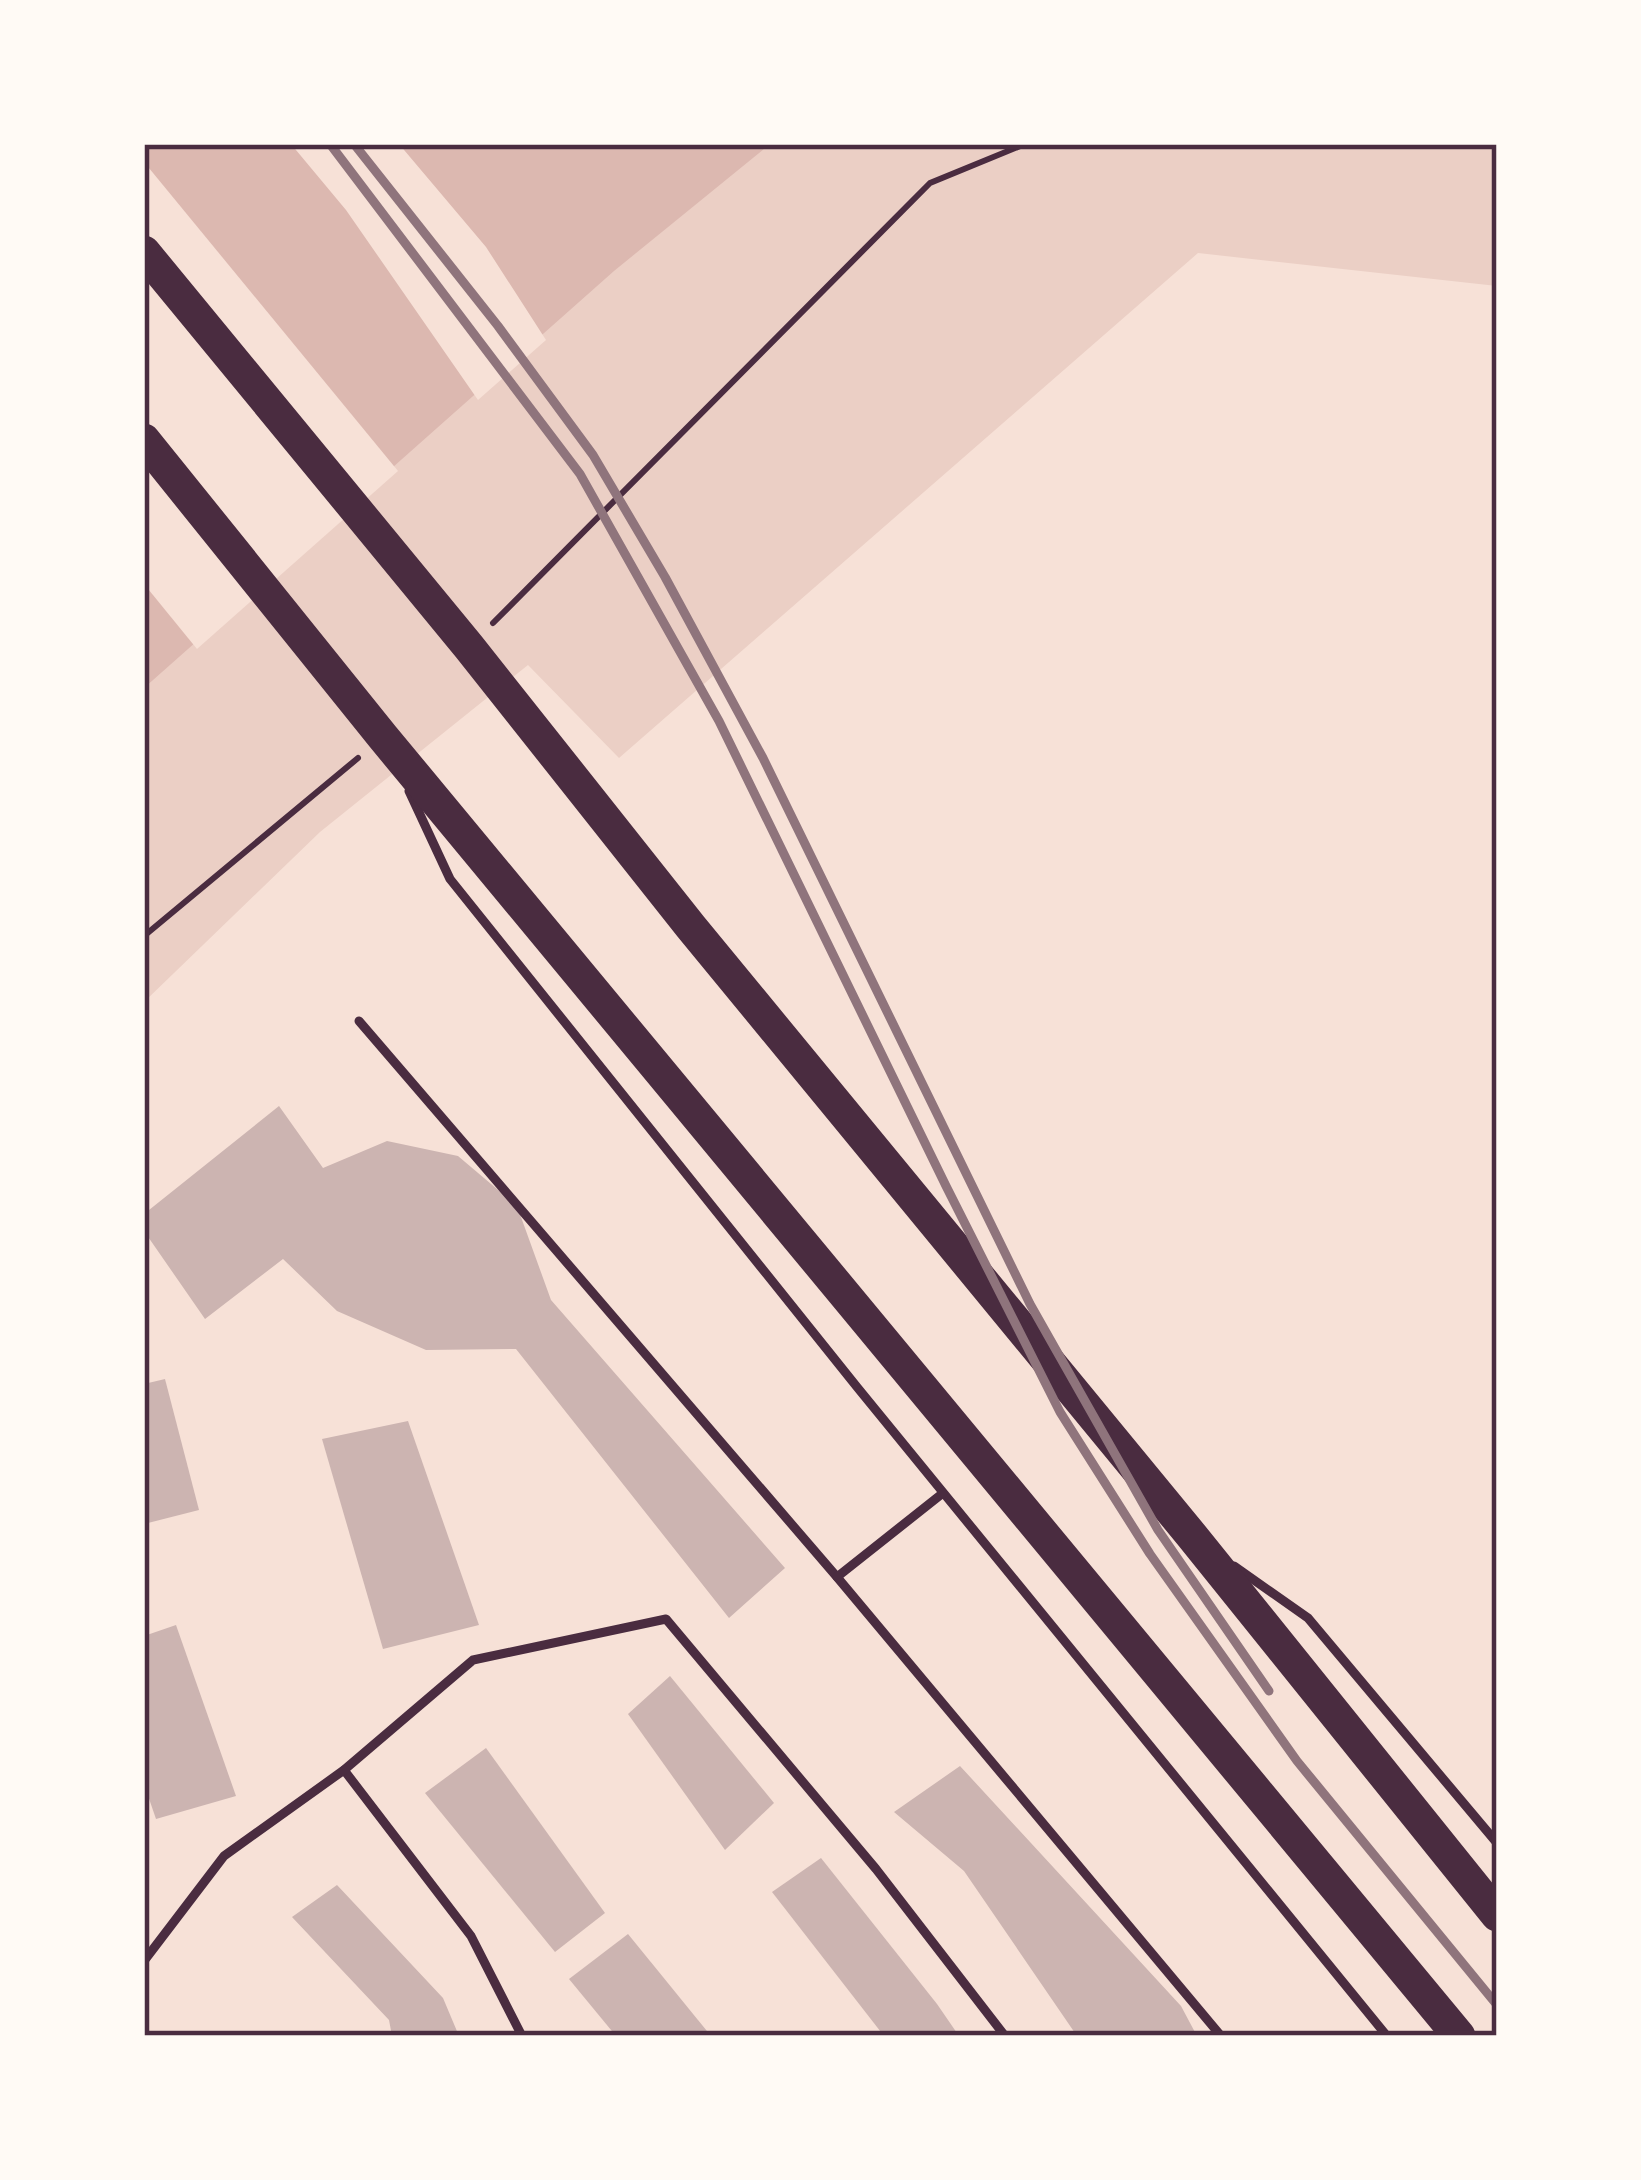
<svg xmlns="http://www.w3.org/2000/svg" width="1641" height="2180" font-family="Manrope,sans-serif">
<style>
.green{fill:#ebcfc5}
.water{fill:#dcb8b0}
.pier{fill:#f7e1d7}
.building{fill:#ccb4b1}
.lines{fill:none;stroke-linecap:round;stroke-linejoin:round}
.path{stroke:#4a2c40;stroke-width:6}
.service{stroke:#4a2c40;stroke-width:9}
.trunk{stroke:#4a2c40;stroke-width:33}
.rail{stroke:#8f747c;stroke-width:9}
.neatline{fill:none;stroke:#4a2c40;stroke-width:4.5}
</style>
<rect width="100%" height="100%" fill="#f7e1d7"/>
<path class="green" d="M144,144H1497V286L1198,253L619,758L528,665L320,832L144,1002Z"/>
<path class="water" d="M144,144H770L614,271L144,688Z"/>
<g class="pier">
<path d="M291,144H399L486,247L546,340L478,400L346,210Z"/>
<path d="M144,162L398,471L197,649L144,584Z"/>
</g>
<g class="building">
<path d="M279,1106L323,1168L387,1141L458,1156L517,1206L551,1300L785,1568L729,1618L516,1349L426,1350L337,1311L283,1259L205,1319L144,1231V1214Z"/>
<path d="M165,1379L199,1510L144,1524V1384Z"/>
<path d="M408,1421L479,1625L383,1649L322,1439Z"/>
<path d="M176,1625L236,1796L156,1819L144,1784V1636Z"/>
<path d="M670,1676L774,1803L725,1850L628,1714Z"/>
<path d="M486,1748L605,1913L555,1952L425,1793Z"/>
<path d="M960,1766L1181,2006L1197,2036H1077L964,1871L894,1812Z"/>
<path d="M821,1858L937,2004L959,2036H884L772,1892Z"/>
<path d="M337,1885L443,1998L459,2036H392L389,2020L292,1917Z"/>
<path d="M628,1934L711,2036H616L569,1979Z"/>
</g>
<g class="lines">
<g class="path">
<path d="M493,623L930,183L1025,144"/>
<path d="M144,936L358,758"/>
</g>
<g class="service">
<path d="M409,791L450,879L857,1387L1387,2036"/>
<path d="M359,1021L837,1577L1221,2036"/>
<path d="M1234,1566L1308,1618L1497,1843"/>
<path d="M837,1577L943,1493"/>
<path d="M344,1770L471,1936L522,2036"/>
<path d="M144,1961L224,1856L344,1770L473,1660L666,1619L876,1869L1005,2036"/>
</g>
<g class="trunk">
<path d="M144,252L469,647L691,927L1192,1536L1497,1915"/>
<path d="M144,440L383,737L1459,2036"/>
</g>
<g class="rail">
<path d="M330,144L580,474L719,721L946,1186L1060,1412L1150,1554L1297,1761L1497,2005"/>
<path d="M354,144L498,326L593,455L665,577L763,758L1030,1304L1158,1530L1269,1691"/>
</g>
</g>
<rect width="1641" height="2180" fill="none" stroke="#fffaf5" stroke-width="294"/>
<rect x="147" y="147" width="1347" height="1886" class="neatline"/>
</svg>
